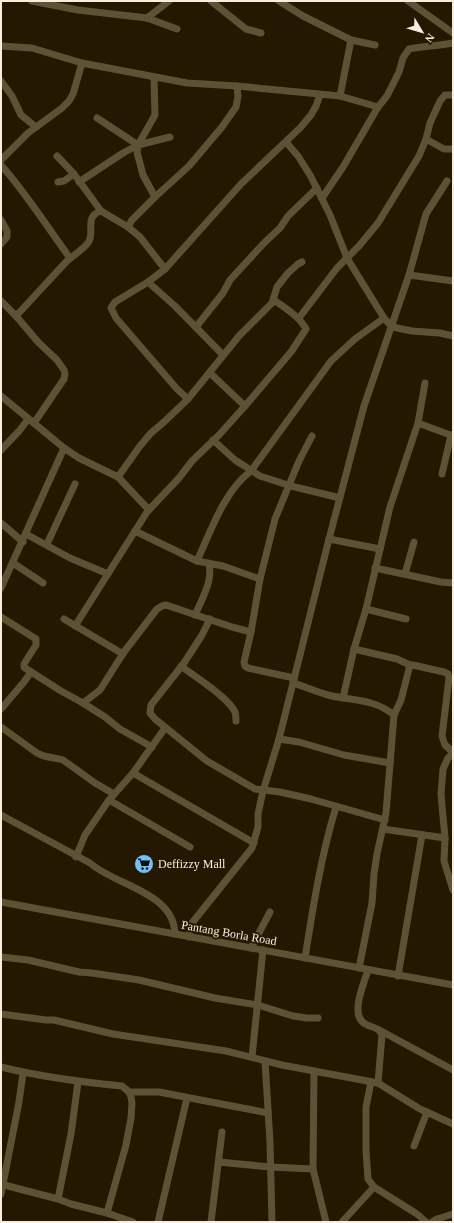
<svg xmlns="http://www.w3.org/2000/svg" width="454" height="1223" font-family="'Times New Roman',serif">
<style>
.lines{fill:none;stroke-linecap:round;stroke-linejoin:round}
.minor{stroke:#5d5334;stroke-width:7}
.labels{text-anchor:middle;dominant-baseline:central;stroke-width:4;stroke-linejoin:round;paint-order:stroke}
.poi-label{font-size:12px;fill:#f6efdf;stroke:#241900;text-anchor:start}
.street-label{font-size:12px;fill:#f6efdf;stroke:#241900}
</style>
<rect width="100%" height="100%" fill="#241900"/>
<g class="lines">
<g class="minor">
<path d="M32,1L78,10L147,18L177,29"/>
<path d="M211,1L246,29L261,33"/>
<path d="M279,1L303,16L351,40L375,45"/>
<path d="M408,1L453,33"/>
<path d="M147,18L169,1"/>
<path d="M1,46L32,48L82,63L187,83L237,86L340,96L378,107"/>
<path d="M154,77L155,115L138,145L137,152L143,175L155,197"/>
<path d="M1,81L12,96L21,115L36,127"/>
<path d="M340,96L351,40"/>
<path d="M97,118L138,145"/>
<path d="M426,139L444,149H453"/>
<path d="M286,142L298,156L310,175L330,215L347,258L384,318L392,327L412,331L440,333L453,336"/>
<path d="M57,156L74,174L101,211"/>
<path d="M1,160L28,133L62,108L69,101L73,94L82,63"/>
<path d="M1,165C27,194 47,227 70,258"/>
<path d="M58,182L64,181L74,174"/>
<path d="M79,182L123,153L138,145L170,137"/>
<path d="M322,198L343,167L378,107L387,96L399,72L403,58L409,49C424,46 438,46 453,43"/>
<path d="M1,220L7,231V237L1,244"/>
<path d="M128,227L132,220L155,197L189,166L222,127L236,107L238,96L237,86"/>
<path d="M409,275L453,281"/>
<path d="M148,282L175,306L223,355"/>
<path d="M1,301L16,316L38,342L57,360L64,370L65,374L64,379L34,423"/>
<path d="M16,316C33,298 50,279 67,261C74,255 82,250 88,243C96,232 83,217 101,211L128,227L140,237L165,269"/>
<path d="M299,318L337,268L359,246L378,223L419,156L426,139L430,123L440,101L445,95H453"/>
<path d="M196,327L223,293L230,280L264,243L280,228L288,216L317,188"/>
<path d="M210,373L245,406"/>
<path d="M1,396L64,448L79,458L118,477L149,510"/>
<path d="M188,399L177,389L116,318L111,308L115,302L148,282L165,269L241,184L300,128L311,115L316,106L320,95"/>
<path d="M418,423L453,436"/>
<path d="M213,440L235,460L260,476L291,486L340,498"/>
<path d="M1,450L20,430L28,419"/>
<path d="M442,474L451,435"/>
<path d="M118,477L140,446L151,433L164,422L188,399L239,336L272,303L277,287L288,273L298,264L302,262"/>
<path d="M1,523L23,542"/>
<path d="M135,531L197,561L223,566L260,579"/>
<path d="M26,534L70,558L108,574"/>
<path d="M329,539L380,549"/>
<path d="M47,544L75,484"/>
<path d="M197,561C211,531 224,491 251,471L331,361L355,339L384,318"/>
<path d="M13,563L43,583"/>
<path d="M375,568L441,582L453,583"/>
<path d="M405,574L414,542"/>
<path d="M1,588L64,448"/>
<path d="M366,609L406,619"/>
<path d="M195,615C202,599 213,581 209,564"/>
<path d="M1,617L36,639V645L24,664V667L25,668L61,691L83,703L105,717L120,729L152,747"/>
<path d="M64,619L123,654"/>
<path d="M210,619L202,635L184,663L151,705L150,713L155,719L207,761L255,789L280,792L311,799L385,820"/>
<path d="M75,626L147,512L179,478L192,461L219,435L245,406L291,352L306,329C300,317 285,308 274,300"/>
<path d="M354,649L397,659L410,665"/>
<path d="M181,666C195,677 228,697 235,712C236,715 236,718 236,721"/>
<path d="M294,678L248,668L245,666L244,662L251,632L260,579L275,519L299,461L312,436"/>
<path d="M293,683C304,686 316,692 328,695C352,701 373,698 394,715"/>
<path d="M343,698L354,649L366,609L390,507L418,423L425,383"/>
<path d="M83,703L100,690L124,652L157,609L162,606L166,605L232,627L251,632"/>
<path d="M1,709L24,682L31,672"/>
<path d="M1,727L37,753C45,758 54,757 63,760L95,783L114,794"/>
<path d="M279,739L299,742L344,755L390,763"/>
<path d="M453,753L448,758L443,769L441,794L445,838L444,861L453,890"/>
<path d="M133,773L254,843"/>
<path d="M109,800L190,847"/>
<path d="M1,815L90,863C116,886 174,892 175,934"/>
<path d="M383,829L445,838"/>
<path d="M76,857L85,835L109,800L133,773L165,728"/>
<path d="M1,902L453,985"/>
<path d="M189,937L192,923L252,848L258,827V814L263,791L279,739L329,539L364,406L409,275L426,214L447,181"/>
<path d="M251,948L270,912"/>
<path d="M1,957L28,960L79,972L92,973L139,980L215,998L258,1005L293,1016L307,1018H318"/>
<path d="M305,958C313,907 321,856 336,807"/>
<path d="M359,968L372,903L374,874L377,854L386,813L394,715L401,700L410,665H413L444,672L448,674L449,678L442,736L445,745L453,752"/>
<path d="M368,970C364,984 348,1017 367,1025C374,1028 380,1028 382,1035L378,1083"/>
<path d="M398,976L422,835"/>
<path d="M1,1014L46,1020H54L113,1034L226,1051L282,1065L378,1083L420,1109L453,1124"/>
<path d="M381,1031L453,1070"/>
<path d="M252,1057L263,950"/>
<path d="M265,1061L270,1142L272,1222"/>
<path d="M1,1067C41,1077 81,1082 122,1086L129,1092L131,1097L132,1103L131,1118L126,1145L107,1213"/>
<path d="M129,1092H159L268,1113"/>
<path d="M414,1146L427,1112"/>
<path d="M219,1162L270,1167L313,1169L314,1071"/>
<path d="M313,1169L326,1222"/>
<path d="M4,1185L58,1199L71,1204L107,1213L133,1222"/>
<path d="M374,1187L417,1214L426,1222"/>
<path d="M1,1194L19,1102L23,1073"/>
<path d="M58,1199L71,1134L78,1082"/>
<path d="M158,1222L187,1098"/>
<path d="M211,1222L222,1132"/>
<path d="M342,1222L374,1187L368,1179L366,1150V1107L371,1082"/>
<path d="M432,1222L437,1219L453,1214"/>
</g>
</g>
<defs>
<symbol id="supermarket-disc" viewBox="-11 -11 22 22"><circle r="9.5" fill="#75c0f6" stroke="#241900"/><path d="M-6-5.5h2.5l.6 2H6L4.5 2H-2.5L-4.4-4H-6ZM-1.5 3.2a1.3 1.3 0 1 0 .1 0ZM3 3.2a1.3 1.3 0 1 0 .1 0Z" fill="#111"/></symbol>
</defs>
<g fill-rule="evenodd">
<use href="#supermarket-disc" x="133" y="853" width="22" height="22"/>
</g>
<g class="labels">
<g class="poi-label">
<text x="158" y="864">Deffizzy Mall</text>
</g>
<g class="street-label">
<text transform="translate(229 933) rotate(10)">Pantang Borla Road</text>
</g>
</g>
<rect width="454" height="1223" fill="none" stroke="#f6efdf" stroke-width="4"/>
<g transform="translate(422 32) rotate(128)" stroke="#241900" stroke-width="3" paint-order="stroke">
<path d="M0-3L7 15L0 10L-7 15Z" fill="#f6efdf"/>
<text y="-6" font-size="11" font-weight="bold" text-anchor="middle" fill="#f6efdf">N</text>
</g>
</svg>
